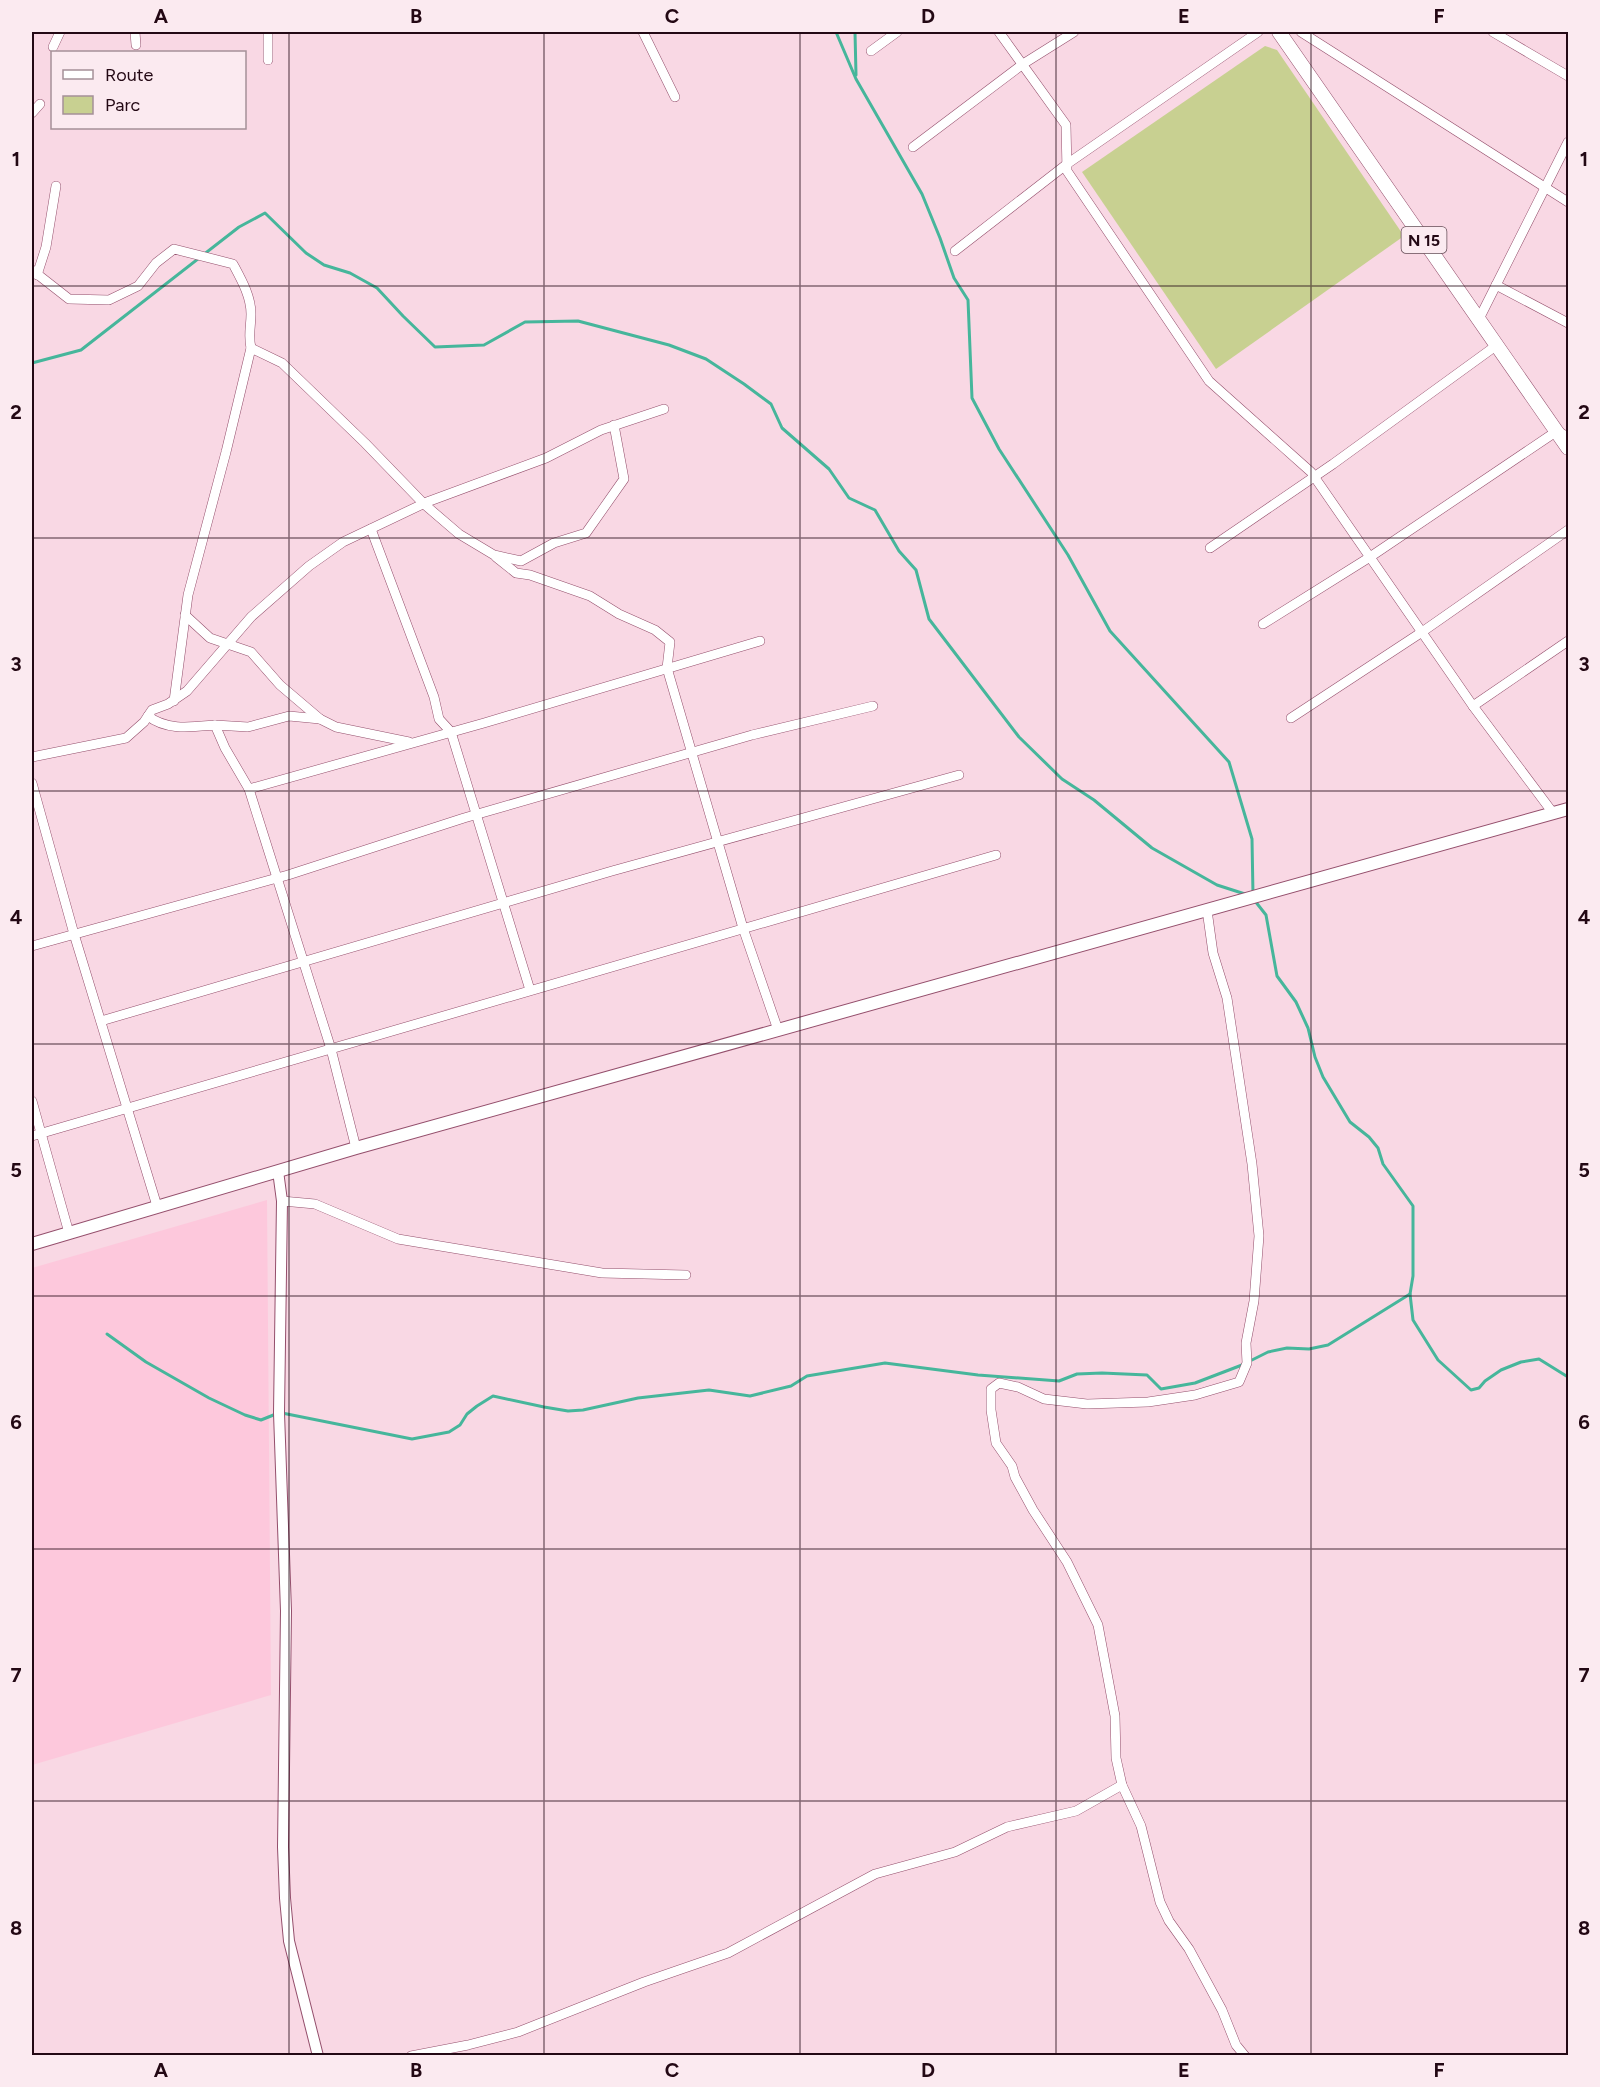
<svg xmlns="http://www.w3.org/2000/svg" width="1600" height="2087" font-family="Figtree,sans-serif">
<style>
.built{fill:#fdc8dc}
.green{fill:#c8d091}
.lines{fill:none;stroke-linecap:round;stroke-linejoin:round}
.stream{stroke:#46b69b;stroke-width:3}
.minor-casing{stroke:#944f6c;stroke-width:10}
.tertiary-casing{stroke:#944f6c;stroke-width:12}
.secondary-casing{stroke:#944f6c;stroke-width:14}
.primary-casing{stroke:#944f6c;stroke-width:15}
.minor{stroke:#fff;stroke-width:9}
.tertiary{stroke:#fff;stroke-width:10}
.secondary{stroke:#fff;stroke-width:12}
.primary{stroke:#fff;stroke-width:14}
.grid{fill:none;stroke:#230814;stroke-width:1.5;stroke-opacity:0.55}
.labels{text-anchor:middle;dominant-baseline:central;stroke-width:6;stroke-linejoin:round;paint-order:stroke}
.shield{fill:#fbeaf0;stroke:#644c56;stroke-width:1.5}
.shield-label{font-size:16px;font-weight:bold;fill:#230814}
.neatline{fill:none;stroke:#230814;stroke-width:2}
.grid-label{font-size:20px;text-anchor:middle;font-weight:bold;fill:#230814}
</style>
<rect width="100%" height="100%" fill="#f9d8e4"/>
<path class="built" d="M267,1200L271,1695L32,1765V1268Z"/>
<path class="green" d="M1265,46L1277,50L1404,236L1216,369L1082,172Z"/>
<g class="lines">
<g class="stream">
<path d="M836,32L856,79L922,194L940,238L954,278L968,300L972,398L999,449L1068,555L1110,631L1229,762L1252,839L1253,895"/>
<path d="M855,32L856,75"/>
<path d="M32,363L81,350L239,227L265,213L306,253L324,265L350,273L377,288L403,316L435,347L484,345L525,322L578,321L669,345L706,359L744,384L771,404L782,428L829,469L849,498L875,510L899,551L916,570L929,619L1019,737L1062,779L1094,800L1152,848L1217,885L1245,894"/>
<path d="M1255,901L1266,915L1277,976L1296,1002L1308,1028L1315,1057L1323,1077L1350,1122L1369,1137L1378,1148L1383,1164L1413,1206V1276L1410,1294L1413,1320L1438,1360L1471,1390L1479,1388L1485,1381L1501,1370L1521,1362L1539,1359L1568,1377"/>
<path d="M107,1334L146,1362L209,1398L245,1415L261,1420L276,1414"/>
<path d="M1248,1362L1268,1352L1287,1348L1309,1349L1328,1345L1410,1294"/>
<path d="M282,1413L412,1439L449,1432L460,1425L467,1414L477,1406L493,1396L544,1407L568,1411L583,1410L638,1398L709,1390L750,1396L791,1386L807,1376L885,1363L978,1375L1059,1381L1077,1374L1102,1373L1147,1375L1161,1389L1195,1383L1242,1365"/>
</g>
<defs>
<g id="minor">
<path d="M135,32L136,45"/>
<path d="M268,32V60"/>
<path d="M643,32L675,97"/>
<path d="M999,32L1066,125L1067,171L1209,381L1311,472L1473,706L1553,813"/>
<path d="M1301,32L1568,202"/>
<path d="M1493,32L1568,76"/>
<path d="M53,47L60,32"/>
<path d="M871,51L897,32"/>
<path d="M32,113L40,104"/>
<path d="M913,147L1023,64L1074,32"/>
<path d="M955,251L1067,164L1258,32"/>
<path d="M32,270L69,299L109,300L138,286L156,263L174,249L233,264C241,279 251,296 251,314C251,326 248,335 251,348"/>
<path d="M37,275L46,247L56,186"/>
<path d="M1496,285L1568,323"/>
<path d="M1479,319L1568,142"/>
<path d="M371,529L434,697L439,719L451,732L530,990"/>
<path d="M1210,548L1333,464L1497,345"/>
<path d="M496,557L516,573L530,575L590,596L619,614L655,630L670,642L667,668L743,928L778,1030"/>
<path d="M185,615L210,638L251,652L280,685L320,719"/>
<path d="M1263,624L1370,557L1557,431L1568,437"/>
<path d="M174,701L188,595L226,452L251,348L282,363L365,443L424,504L459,534L494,555L521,561L554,543L586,533L624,479L614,425"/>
<path d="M1473,706L1568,641"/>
<path d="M148,716C167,731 192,727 215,725L225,748L249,789L331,1049L356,1148"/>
<path d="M1291,718L1422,632L1568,530"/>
<path d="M215,725L248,727L289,716L320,719L336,727L409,742"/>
<path d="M32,757L126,738L144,722L152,710L168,704L187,691L251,617L309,566L343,542L427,502L546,458L601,430L664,409"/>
<path d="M32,783L74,934L157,1206"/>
<path d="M249,789L484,723L760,641"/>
<path d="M1207,910L1213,953L1227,998L1252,1164L1259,1236L1254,1301L1246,1343L1247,1363L1239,1382L1195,1395L1148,1402L1087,1404L1044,1399L1018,1387L999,1383L991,1389V1410L996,1443L1012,1466L1015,1477L1033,1510L1067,1562L1098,1625L1115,1716L1116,1758L1122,1785L1141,1826L1160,1902L1169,1921L1189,1949L1222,2010L1236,2045L1245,2056"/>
<path d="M32,946L288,875L464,818L752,735L873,706"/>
<path d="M101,1021L612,871L959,775"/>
<path d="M32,1101L69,1233"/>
<path d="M32,1136L996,855"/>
<path d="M282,1201L315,1204L398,1239L602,1273L686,1275"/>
<path d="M411,2056L468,2045L518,2032L644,1982L728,1953L875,1874L955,1852L1007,1827L1076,1811L1122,1785"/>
</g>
<path id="tertiary" d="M278,1171L282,1201L279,1413L286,1611L283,1847L285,1898L289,1941L318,2056"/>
<path id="secondary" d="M32,1244L356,1148L1568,809"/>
<path id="primary" d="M1279,32L1568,448"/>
</defs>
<use href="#minor" class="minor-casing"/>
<use href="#tertiary" class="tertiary-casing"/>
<use href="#secondary" class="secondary-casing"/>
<use href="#primary" class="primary-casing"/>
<use href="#minor" class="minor"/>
<use href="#tertiary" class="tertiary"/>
<use href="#secondary" class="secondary"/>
<use href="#primary" class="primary"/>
</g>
<path class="grid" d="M289,32V2056M544,32V2056M800,32V2056M1056,32V2056M1311,32V2056M32,286H1568M32,538H1568M32,791H1568M32,1044H1568M32,1296H1568M32,1549H1568M32,1801H1568"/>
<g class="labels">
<rect class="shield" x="1401.5" y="227" width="45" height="26" rx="4.5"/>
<g class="shield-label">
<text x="1424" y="240">N 15</text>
</g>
</g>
<rect width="1600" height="2087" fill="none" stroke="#fbeaf0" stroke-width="66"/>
<rect x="51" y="51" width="195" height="78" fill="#fbeaf0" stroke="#a59098" stroke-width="1.5"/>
<rect x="63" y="70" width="30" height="9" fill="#ffffff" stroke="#a59098" stroke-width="1.5"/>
<text x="105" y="81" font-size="18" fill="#230814">Route</text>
<rect x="63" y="96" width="30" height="18" fill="#c8d091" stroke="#a59098" stroke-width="1.5"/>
<text x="105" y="111" font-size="18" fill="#230814">Parc</text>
<rect x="33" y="33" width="1534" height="2021" class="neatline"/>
<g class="grid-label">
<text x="161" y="23">A</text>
<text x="416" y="23">B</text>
<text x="672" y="23">C</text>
<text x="928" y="23">D</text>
<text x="1184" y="23">E</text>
<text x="1439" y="23">F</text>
<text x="16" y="166">1</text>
<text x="1584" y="166">1</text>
<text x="16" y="419">2</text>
<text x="1584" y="419">2</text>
<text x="16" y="671">3</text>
<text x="1584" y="671">3</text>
<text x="16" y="924">4</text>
<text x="1584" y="924">4</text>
<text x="16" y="1177">5</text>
<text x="1584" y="1177">5</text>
<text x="16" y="1429">6</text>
<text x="1584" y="1429">6</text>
<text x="16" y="1682">7</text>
<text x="1584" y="1682">7</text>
<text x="16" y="1935">8</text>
<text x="1584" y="1935">8</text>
<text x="161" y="2077">A</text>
<text x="416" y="2077">B</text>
<text x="672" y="2077">C</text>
<text x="928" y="2077">D</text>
<text x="1184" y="2077">E</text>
<text x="1439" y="2077">F</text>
</g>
</svg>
